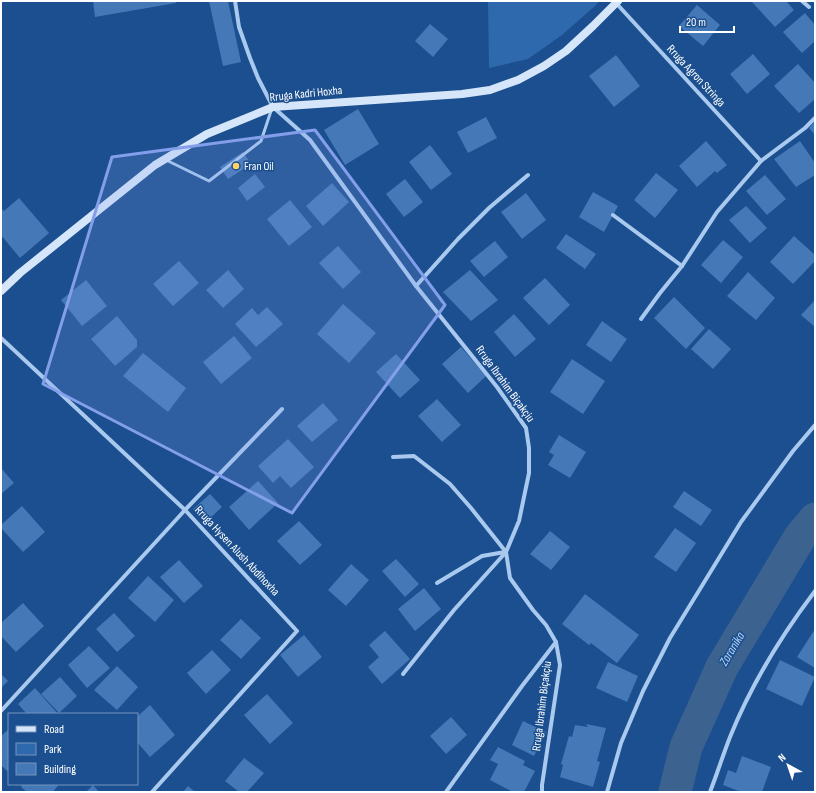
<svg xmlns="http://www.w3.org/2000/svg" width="816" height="793" font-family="'Sofia Sans Condensed',sans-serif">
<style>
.green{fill:#2e69ad}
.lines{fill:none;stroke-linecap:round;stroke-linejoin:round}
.river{stroke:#3c6290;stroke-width:33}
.building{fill:#4478b7}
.lane{stroke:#a9c9ee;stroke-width:3}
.street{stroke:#a9c9ee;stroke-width:4}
.secondary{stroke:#d6e6fa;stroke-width:8}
.marked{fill:#839eea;fill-opacity:0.2;stroke:#839eea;stroke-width:3;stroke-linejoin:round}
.poi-dot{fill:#ffd166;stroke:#1b4f8f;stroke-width:1.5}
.labels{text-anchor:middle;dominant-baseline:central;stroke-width:3;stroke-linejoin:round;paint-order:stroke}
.street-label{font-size:12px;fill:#fff;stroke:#1b4f8f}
.poi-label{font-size:12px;fill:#fff;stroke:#1b4f8f;text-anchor:start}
.water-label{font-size:13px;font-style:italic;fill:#b5d3f5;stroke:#1b4f8f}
</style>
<rect width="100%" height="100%" fill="#1b4f8f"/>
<path class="green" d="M488,1H599L595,6L562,35L528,59L489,68Z"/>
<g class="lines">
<path class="river" d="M675,792L686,747L722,667L800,537L815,519"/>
</g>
<g class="building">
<path d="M93,1H176V3L95,17Z"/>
<path d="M209,1H228L241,62L223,66Z"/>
<path d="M751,1H786L794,10L775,27Z"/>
<path d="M697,5L720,25L703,46L679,26Z"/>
<path d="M805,13L815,25V41L802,53L783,32Z"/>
<path d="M430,24L448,39L433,57L415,41Z"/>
<path d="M753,54L770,74L747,94L730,74Z"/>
<path d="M616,55L640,86L614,107L589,76Z"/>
<path d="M798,64L815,83V99L799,113L774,86Z"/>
<path d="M358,109L379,144L345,165L324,130Z"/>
<path d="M486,117L497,138L468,153L457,132Z"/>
<path d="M815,122V135L809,128Z"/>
<path d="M706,141L727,165L717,173L715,171L697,187L679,166Z"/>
<path d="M800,141L815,163V175L796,187L774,159Z"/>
<path d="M430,145L452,174L431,190L409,162Z"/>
<path d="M243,152L251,164L228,179L220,167Z"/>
<path d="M656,173L678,190L655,218L634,200Z"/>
<path d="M255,174L265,187L247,201L238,188Z"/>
<path d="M765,175L786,199L767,215L746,191Z"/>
<path d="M405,179L423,202L404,217L386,194Z"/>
<path d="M332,183L349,202L323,226L306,206Z"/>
<path d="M593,192L618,206L604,232L579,217Z"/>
<path d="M526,193L546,220L522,239L501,212Z"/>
<path d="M19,198L49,233L20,258L1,235V208L4,211Z"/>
<path d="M290,200L312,227L289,246L267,219Z"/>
<path d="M746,206L767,228L750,243L729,220Z"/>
<path d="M566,234L596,254L585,269L556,248Z"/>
<path d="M794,236L815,255V261L793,284L770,262Z"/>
<path d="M723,240L743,257L721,283L701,265Z"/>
<path d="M495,241L508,257L484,277L470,261Z"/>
<path d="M338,246L361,272L343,289L319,263Z"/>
<path d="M179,261L199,283L173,306L153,284Z"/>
<path d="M228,270L244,289L223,308L206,290Z"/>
<path d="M470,270L498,300L471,321L443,292Z"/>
<path d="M748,272L775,298L756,320L727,296Z"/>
<path d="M545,278L570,305L549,325L523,298Z"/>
<path d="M86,280L107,306L82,326L61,300Z"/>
<path d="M674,297L705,328L686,349L654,318Z"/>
<path d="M815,300V327L801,315Z"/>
<path d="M343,304L376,333L349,363L317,334Z"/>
<path d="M267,307L283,324L256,347L235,324L252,308L258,315Z"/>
<path d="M514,314L536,339L515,357L494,332Z"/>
<path d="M117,316L137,340V347L115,366L91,339Z"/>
<path d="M602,321L627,339L611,362L586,345Z"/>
<path d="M709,329L731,349L713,369L691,349Z"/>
<path d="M234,336L252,358L221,384L203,362Z"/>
<path d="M461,347L486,376L468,393L442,364Z"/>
<path d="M143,353L186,388L168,412L123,376Z"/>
<path d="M396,354L420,380L400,398L376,372Z"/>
<path d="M572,359L605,381L583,414L550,392Z"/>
<path d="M437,399L461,425L442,442L418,416Z"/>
<path d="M323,403L338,420L312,442L297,426Z"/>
<path d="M559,435L586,452L570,478L548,465L554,455L549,452Z"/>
<path d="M288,439L314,467L291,488L280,476L273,483L258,466Z"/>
<path d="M1,468L14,483L1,494Z"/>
<path d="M258,481L278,503L249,530L229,507Z"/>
<path d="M684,491L712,510L701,526L673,507Z"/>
<path d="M210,494L222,507L206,522L193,509Z"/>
<path d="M22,506L45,532L23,552L1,528V525Z"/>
<path d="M299,521L322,545L300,565L277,541Z"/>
<path d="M675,528L696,543L676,572L654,557Z"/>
<path d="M550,531L570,547L551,570L530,554Z"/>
<path d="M396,559L419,584L405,597L382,571Z"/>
<path d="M179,560L203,586L184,603L160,577Z"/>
<path d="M351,564L369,580L346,606L328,590Z"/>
<path d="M148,576L174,600L155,622L128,598Z"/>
<path d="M424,588L441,609L415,631L398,609Z"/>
<path d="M585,594L639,635L617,663L591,643L589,645L562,624Z"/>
<path d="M23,603L44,626L16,652L1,636V623Z"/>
<path d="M114,613L135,636L117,652L96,629Z"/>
<path d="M241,619L261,638L241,659L220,640Z"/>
<path d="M815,629V668L797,657Z"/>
<path d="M385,631L410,659L382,684L368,667L379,657L369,645Z"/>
<path d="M304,635L322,657L298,677L280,655Z"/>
<path d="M89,646L110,668L87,688L68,665Z"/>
<path d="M212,650L231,670L206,694L187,673Z"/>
<path d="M780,660L815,677L802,706L766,689Z"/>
<path d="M608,662L638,676L627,702L596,688Z"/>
<path d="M117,666L138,687L117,710L94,690Z"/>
<path d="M1,674L8,681L1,688Z"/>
<path d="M60,677L77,696L59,713L41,694Z"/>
<path d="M35,688L58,714H27L18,704Z"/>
<path d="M267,694L293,723L270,744L244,715Z"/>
<path d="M150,705L175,735L150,757L137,742V717Z"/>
<path d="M451,717L467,735L446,754L430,736Z"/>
<path d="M523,721L546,732L534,756L512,745Z"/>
<path d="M586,724L606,728L597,761L600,762L593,787L560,777L563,765L561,764L569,736L572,737L575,725L588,727Z"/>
<path d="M9,729V769L7,771L1,765V736Z"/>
<path d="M498,747L525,761L523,765L535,771L524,792H513L490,780L498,764L490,760Z"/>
<path d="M742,756L771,767L762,792H741L723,785L728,770L736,773Z"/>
<path d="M244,758L264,773L247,792H239L225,781Z"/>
<path d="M23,784H59L53,792H27L21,787Z"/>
<path d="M93,785L99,792H86Z"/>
<path d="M188,786L195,792H183Z"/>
</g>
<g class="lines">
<path class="lane" d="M166,160L209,181L261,141L272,108"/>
<g class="street">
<path d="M235,1L239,27L250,58L258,78L273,107L310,140L416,286L497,387L526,428L529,448V473L519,521L506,552L510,578L533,610L546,625L556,642L560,665L542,785V792"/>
<path d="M802,1L809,7"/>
<path d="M616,3L761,161"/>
<path d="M613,215L682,266"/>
<path d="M416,286L458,239L489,208L528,175"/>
<path d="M641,319L660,293L682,266L717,212L761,161L805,128L815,118"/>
<path d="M1,338L185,510L297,631L152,792"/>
<path d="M393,457L414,456L450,484L471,508L506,552"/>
<path d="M437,583L482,556L505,552"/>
<path d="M403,674L454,610L506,552"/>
<path d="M1,711L185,510L282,409"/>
<path d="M446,792L522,686L556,642"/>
<path d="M607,792L621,743L643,691L670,638L741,522L793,451L815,425"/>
<path d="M710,792C717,774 723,755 730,737C751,685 781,636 815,591"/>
</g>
<path class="secondary" d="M1,291L20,273L155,165L207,134L273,107L462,94L490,90L518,80L544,66L566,51L593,26L618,1"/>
</g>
<path class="marked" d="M315,130L445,305L292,513L43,384L112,157Z"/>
<circle class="poi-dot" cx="236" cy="166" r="4"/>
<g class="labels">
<g class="street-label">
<text transform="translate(696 76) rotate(47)">Rruga Agron Stringa</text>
<text transform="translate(306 94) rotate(-6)">Rruga Kadri Hoxha</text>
<text transform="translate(505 384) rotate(54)">Rruga Ibrahim Biçakçiu</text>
<text transform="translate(237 551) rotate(47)">Rruga Hysen Alush Abdihoxha</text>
<text transform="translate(542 706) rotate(-83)">Rruga Ibrahim Biçakçiu</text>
</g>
<g class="poi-label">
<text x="244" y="166">Fran Oil</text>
</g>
<g class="water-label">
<text transform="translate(732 649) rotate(-59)">Zaranika</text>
</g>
</g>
<rect width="816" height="793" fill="none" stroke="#ffffff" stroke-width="4"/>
<rect x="8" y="713" width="130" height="72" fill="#1b4f8f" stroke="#7695bc"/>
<rect x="16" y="726" width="20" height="6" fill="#d6e6fa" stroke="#7695bc"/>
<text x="44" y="733" font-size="12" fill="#ffffff">Road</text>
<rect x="16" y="743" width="20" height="12" fill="#2e69ad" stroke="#7695bc"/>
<text x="44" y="753" font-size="12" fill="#ffffff">Park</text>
<rect x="16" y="763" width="20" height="12" fill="#4478b7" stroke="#7695bc"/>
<text x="44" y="773" font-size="12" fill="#ffffff">Building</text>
<g transform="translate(788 765) rotate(320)" stroke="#1b4f8f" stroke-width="3" paint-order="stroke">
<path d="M0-3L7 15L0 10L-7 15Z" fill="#ffffff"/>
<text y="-6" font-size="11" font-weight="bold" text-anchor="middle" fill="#ffffff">N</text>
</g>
<path d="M680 26v6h54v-6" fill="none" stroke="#ffffff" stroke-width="2"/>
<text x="686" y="26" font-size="12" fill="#ffffff" stroke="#1b4f8f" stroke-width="3" paint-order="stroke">20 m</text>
</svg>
